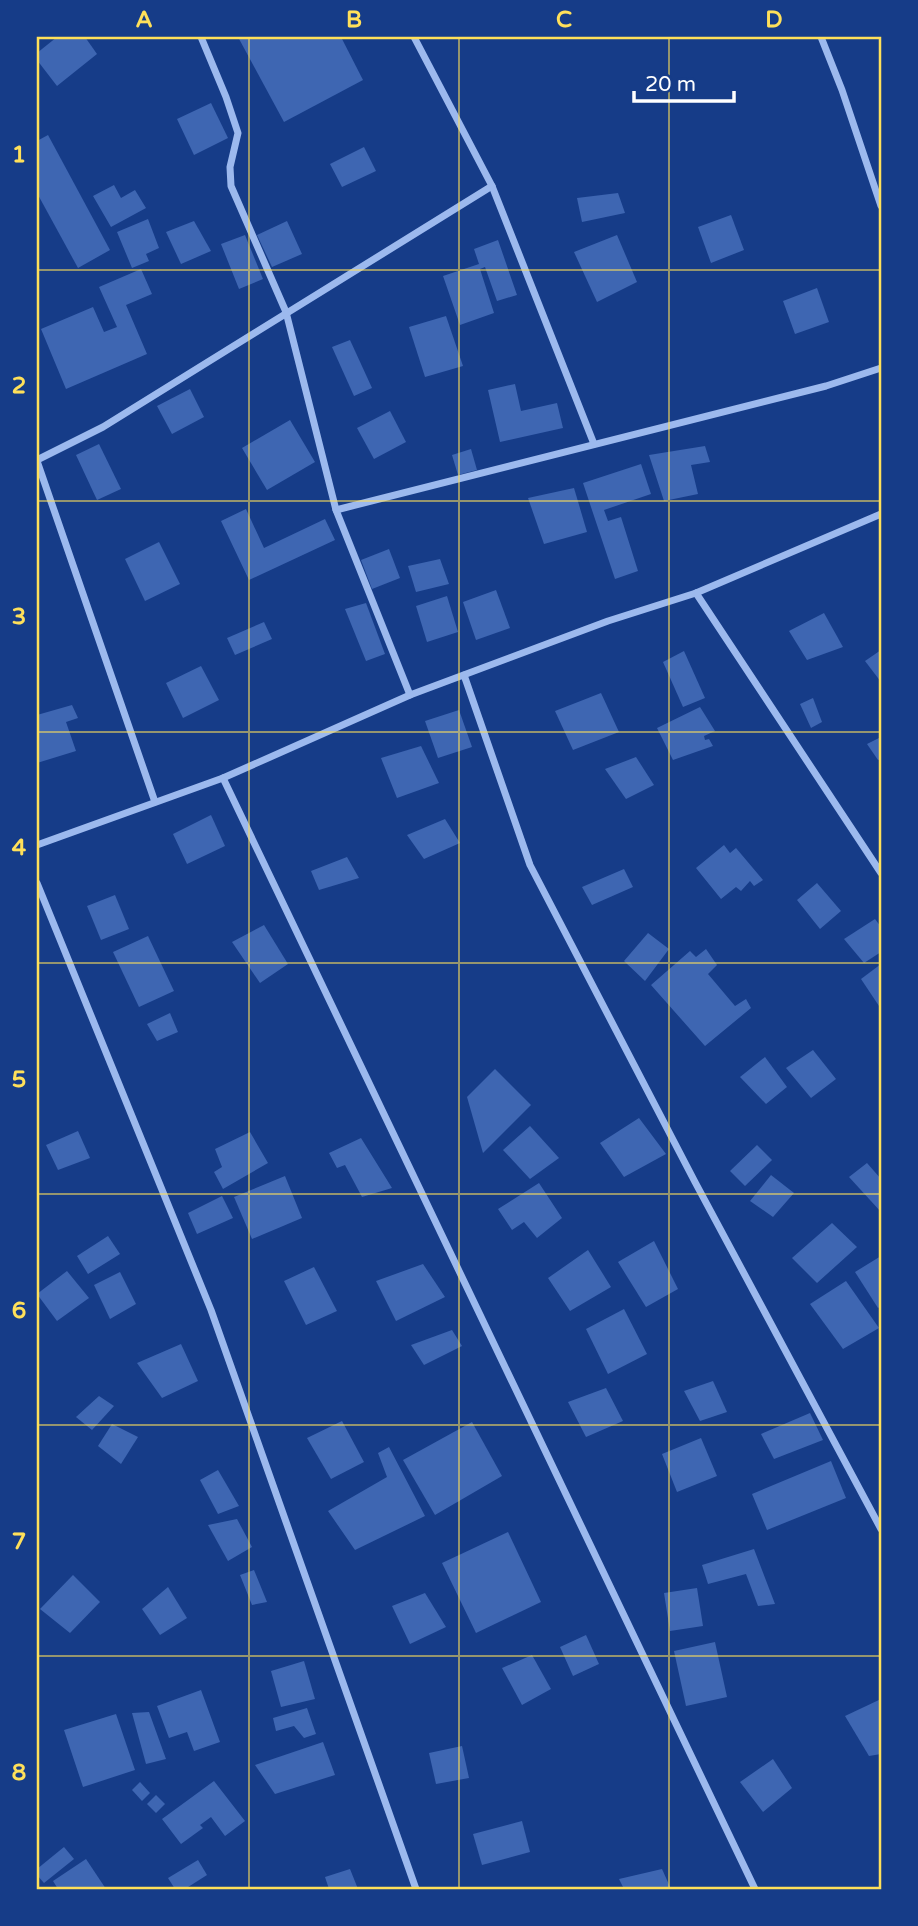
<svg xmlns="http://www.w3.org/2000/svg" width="918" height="1926" font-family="'Varela Round',sans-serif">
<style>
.building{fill:#3e66b2}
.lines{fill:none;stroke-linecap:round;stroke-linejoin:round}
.street{stroke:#9cb9ee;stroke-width:7}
.grid{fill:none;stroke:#ffe05a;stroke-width:2;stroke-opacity:0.55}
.neatline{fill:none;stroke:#ffe05a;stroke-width:2.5}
.grid-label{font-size:23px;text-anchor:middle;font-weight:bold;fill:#ffe05a}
</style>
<rect width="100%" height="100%" fill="#163c88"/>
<g class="building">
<path d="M57,37H85L97,54L57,86L37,60V53Z"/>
<path d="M238,37H341L363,80L284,122Z"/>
<path d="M211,103L228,138L194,155L177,119Z"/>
<path d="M48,135L110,250L78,268L37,193V141Z"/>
<path d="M364,147L376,171L342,187L330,164Z"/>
<path d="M114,185L121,198L135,190L146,208L111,227L93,196Z"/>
<path d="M618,193L625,213L582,222L577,198Z"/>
<path d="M731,215L744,250L711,263L698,227Z"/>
<path d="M148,219L159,248L146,254L149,261L132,268L117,232Z"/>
<path d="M194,221L211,251L181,264L166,232Z"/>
<path d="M287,221L302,254L272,267L257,235Z"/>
<path d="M245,235L263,279L239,289L221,244Z"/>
<path d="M617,235L637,282L597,302L574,252Z"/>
<path d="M498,240L517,295L497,301L485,267L480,269L494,313L460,325L443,276L479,264L474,249Z"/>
<path d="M141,269L152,294L126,305L147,354L66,389L41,329L93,307L104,332L117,327L99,287Z"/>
<path d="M817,288L829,322L795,334L783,301Z"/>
<path d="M446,316L463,366L425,377L409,327Z"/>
<path d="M350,340L372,388L354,396L332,347Z"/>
<path d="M515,384L521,411L557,403L563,428L500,442L488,390Z"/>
<path d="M190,389L204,417L172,434L157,406Z"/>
<path d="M390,411L406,442L374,459L357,428Z"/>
<path d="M290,420L315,462L267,490L242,448Z"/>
<path d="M99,444L121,489L97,500L76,455Z"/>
<path d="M705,446L710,462L691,465L698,494L664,501L649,455Z"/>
<path d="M471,449L477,470L458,475L452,455Z"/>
<path d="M641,464L651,494L604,510L608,521L621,517L638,571L615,579L583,483Z"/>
<path d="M574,488L587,532L544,544L528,498Z"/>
<path d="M246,509L264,548L325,519L335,540L249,580L221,521Z"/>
<path d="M159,542L180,584L145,601L125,559Z"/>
<path d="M389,549L400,578L372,589L361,560Z"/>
<path d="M440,559L449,584L416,592L408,566Z"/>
<path d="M496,590L510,628L476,640L463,602Z"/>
<path d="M447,596L458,632L427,642L416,606Z"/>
<path d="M366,603L385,654L366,661L345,609Z"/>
<path d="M824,613L843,647L807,660L789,631Z"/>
<path d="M264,622L272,639L235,655L227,638Z"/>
<path d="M881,650V682L865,661Z"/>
<path d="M684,651L705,698L683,707L663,662Z"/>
<path d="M201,666L219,700L183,718L166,683Z"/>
<path d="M601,693L619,732L573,750L555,711Z"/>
<path d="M813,698L822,722L811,728L800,704Z"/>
<path d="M72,705L78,718L66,722L76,751L37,763V715Z"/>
<path d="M700,707L715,731L704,736L705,740L709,739L713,746L673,760L657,728Z"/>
<path d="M459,710L472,747L438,758L425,721Z"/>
<path d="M881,737V759L878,760L867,744Z"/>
<path d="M421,746L439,783L397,798L381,758Z"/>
<path d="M636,757L654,785L626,799L605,769Z"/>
<path d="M211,815L225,846L187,864L173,834Z"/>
<path d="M445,819L460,843L424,859L407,835Z"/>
<path d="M724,845L730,853L736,848L763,880L754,886L750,881L741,891L736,887L721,899L696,868Z"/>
<path d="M347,857L359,878L319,890L311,871Z"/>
<path d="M624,869L633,887L592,905L582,887Z"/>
<path d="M817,883L841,911L820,929L797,900Z"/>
<path d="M115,895L129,929L101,940L87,906Z"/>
<path d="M875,919L881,927V952L864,963L844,939Z"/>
<path d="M264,925L288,964L260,983L232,942Z"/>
<path d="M648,933L669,949L645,981L624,961Z"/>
<path d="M148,936L174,991L139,1007L113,952Z"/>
<path d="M706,949L717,965L708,974L735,1006L746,999L751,1008L705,1046L651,985L690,951L696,957Z"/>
<path d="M881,964V1009L861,979Z"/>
<path d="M170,1013L178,1032L157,1041L147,1024Z"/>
<path d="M813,1050L836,1079L811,1098L786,1068Z"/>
<path d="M765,1057L787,1087L766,1104L740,1077Z"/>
<path d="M495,1069L531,1105L483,1153L467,1097Z"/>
<path d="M639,1118L666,1154L624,1177L600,1143Z"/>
<path d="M530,1126L559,1158L530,1179L503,1150Z"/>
<path d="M78,1131L90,1158L58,1170L46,1145Z"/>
<path d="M250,1132L268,1163L223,1189L214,1172L222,1167L215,1149Z"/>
<path d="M361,1138L392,1188L362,1197L345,1165L337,1168L329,1153Z"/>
<path d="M757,1145L772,1160L745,1186L730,1171Z"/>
<path d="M867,1163L881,1179V1212L849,1177Z"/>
<path d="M771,1175L794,1193L773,1217L750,1201Z"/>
<path d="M285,1176L302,1218L252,1239L234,1197Z"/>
<path d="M539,1183L562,1218L537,1238L524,1222L512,1230L498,1209Z"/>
<path d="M222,1196L233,1218L197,1234L188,1213Z"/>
<path d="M832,1223L857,1247L817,1283L792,1258Z"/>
<path d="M108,1236L120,1254L88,1274L77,1256Z"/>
<path d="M654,1241L678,1289L646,1307L618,1262Z"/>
<path d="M588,1250L611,1287L570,1311L548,1278Z"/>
<path d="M881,1256V1306L878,1308L855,1272Z"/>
<path d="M423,1264L445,1297L396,1321L376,1281Z"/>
<path d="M314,1267L337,1311L306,1325L284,1281Z"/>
<path d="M67,1271L89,1298L57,1321L37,1294Z"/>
<path d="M120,1272L136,1304L110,1319L94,1285Z"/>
<path d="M846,1281L879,1328L843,1349L810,1304Z"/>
<path d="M624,1309L647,1354L608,1374L586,1329Z"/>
<path d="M452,1330L462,1346L424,1365L411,1345Z"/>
<path d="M181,1344L198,1381L162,1398L137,1363Z"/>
<path d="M713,1381L727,1412L700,1421L684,1391Z"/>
<path d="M606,1388L623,1421L586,1437L568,1402Z"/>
<path d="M99,1396L114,1406L92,1430L76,1417Z"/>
<path d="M810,1413L823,1440L774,1459L761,1434Z"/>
<path d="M342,1421L364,1462L331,1479L307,1438Z"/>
<path d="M472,1422L502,1476L435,1515L403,1460Z"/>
<path d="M112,1424L138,1437L121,1464L98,1446Z"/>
<path d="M701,1438L717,1476L677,1492L662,1454Z"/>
<path d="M389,1447L425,1516L355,1550L328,1511L387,1477L378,1453Z"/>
<path d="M831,1461L846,1498L767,1530L752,1494Z"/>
<path d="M218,1470L239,1506L218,1514L200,1480Z"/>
<path d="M237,1519L252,1547L228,1561L208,1525Z"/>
<path d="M508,1532L541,1602L476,1633L442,1563Z"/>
<path d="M754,1549L775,1604L758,1606L746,1574L708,1584L702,1565Z"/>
<path d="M254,1570L267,1602L252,1605L240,1575Z"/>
<path d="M73,1575L100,1602L70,1633L40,1609Z"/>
<path d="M168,1587L187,1618L160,1635L142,1609Z"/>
<path d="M697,1588L703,1626L670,1631L664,1593Z"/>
<path d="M425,1593L446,1627L410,1644L392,1606Z"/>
<path d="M586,1635L599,1664L573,1676L560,1647Z"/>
<path d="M715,1642L727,1697L686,1706L674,1651Z"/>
<path d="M532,1655L551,1689L522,1705L502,1668Z"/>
<path d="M304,1661L315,1699L281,1707L271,1671Z"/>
<path d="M201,1690L220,1742L194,1751L187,1732L169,1738L157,1706Z"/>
<path d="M881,1699V1754L869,1756L845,1716Z"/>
<path d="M307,1708L316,1734L304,1738L294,1726L276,1731L273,1718Z"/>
<path d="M149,1712L166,1759L146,1764L132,1713Z"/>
<path d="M116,1714L135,1770L83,1787L64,1730Z"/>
<path d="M323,1742L335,1775L275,1794L255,1765Z"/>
<path d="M462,1746L469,1778L436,1784L429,1753Z"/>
<path d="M773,1759L792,1788L763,1812L740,1782Z"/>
<path d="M214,1781L245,1821L225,1836L211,1817L200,1825L203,1828L181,1844L162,1819Z"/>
<path d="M140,1782L150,1793L142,1801L132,1790Z"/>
<path d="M156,1795L165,1804L156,1813L147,1804Z"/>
<path d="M522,1821L530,1852L482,1865L473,1834Z"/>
<path d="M64,1847L74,1859L44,1883L37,1875V1869Z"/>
<path d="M86,1859L106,1889H58L53,1881Z"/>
<path d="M198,1860L207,1875L185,1889H175L168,1878Z"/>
<path d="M350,1869L358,1889H329L325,1877Z"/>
<path d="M662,1869L671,1889H624L619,1879Z"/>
</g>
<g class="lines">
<g class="street">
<path d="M201,37L226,97L238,133L230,167L231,186L286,312L336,510L410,695"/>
<path d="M414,37L492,186L594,444"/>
<path d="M821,37L842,90L881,206"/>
<path d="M37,460L103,427L492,186"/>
<path d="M37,461L155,802"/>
<path d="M336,510L826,386L881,368"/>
<path d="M696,593L881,873"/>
<path d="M464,675L530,865L695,1182L881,1529"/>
<path d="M223,778L755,1889"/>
<path d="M37,845L223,778L410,695L608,621L696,593L881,514"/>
<path d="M37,883L211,1310L416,1889"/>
</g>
</g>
<path class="grid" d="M249,37V1889M459,37V1889M669,37V1889M37,270H881M37,501H881M37,732H881M37,963H881M37,1194H881M37,1425H881M37,1656H881"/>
<rect width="918" height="1926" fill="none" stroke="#163c88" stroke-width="77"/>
<path d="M634 91v10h100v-10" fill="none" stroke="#ffffff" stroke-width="3.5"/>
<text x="645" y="91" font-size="21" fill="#ffffff" stroke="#163c88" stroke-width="5" paint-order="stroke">20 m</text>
<rect x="38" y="38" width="842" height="1850" class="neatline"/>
<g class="grid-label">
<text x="144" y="27">A</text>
<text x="354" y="27">B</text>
<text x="564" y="27">C</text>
<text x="774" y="27">D</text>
<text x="19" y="162">1</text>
<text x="19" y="393">2</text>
<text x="19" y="624">3</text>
<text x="19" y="855">4</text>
<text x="19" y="1087">5</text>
<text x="19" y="1318">6</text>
<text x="19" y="1549">7</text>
<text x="19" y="1780">8</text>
</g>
</svg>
